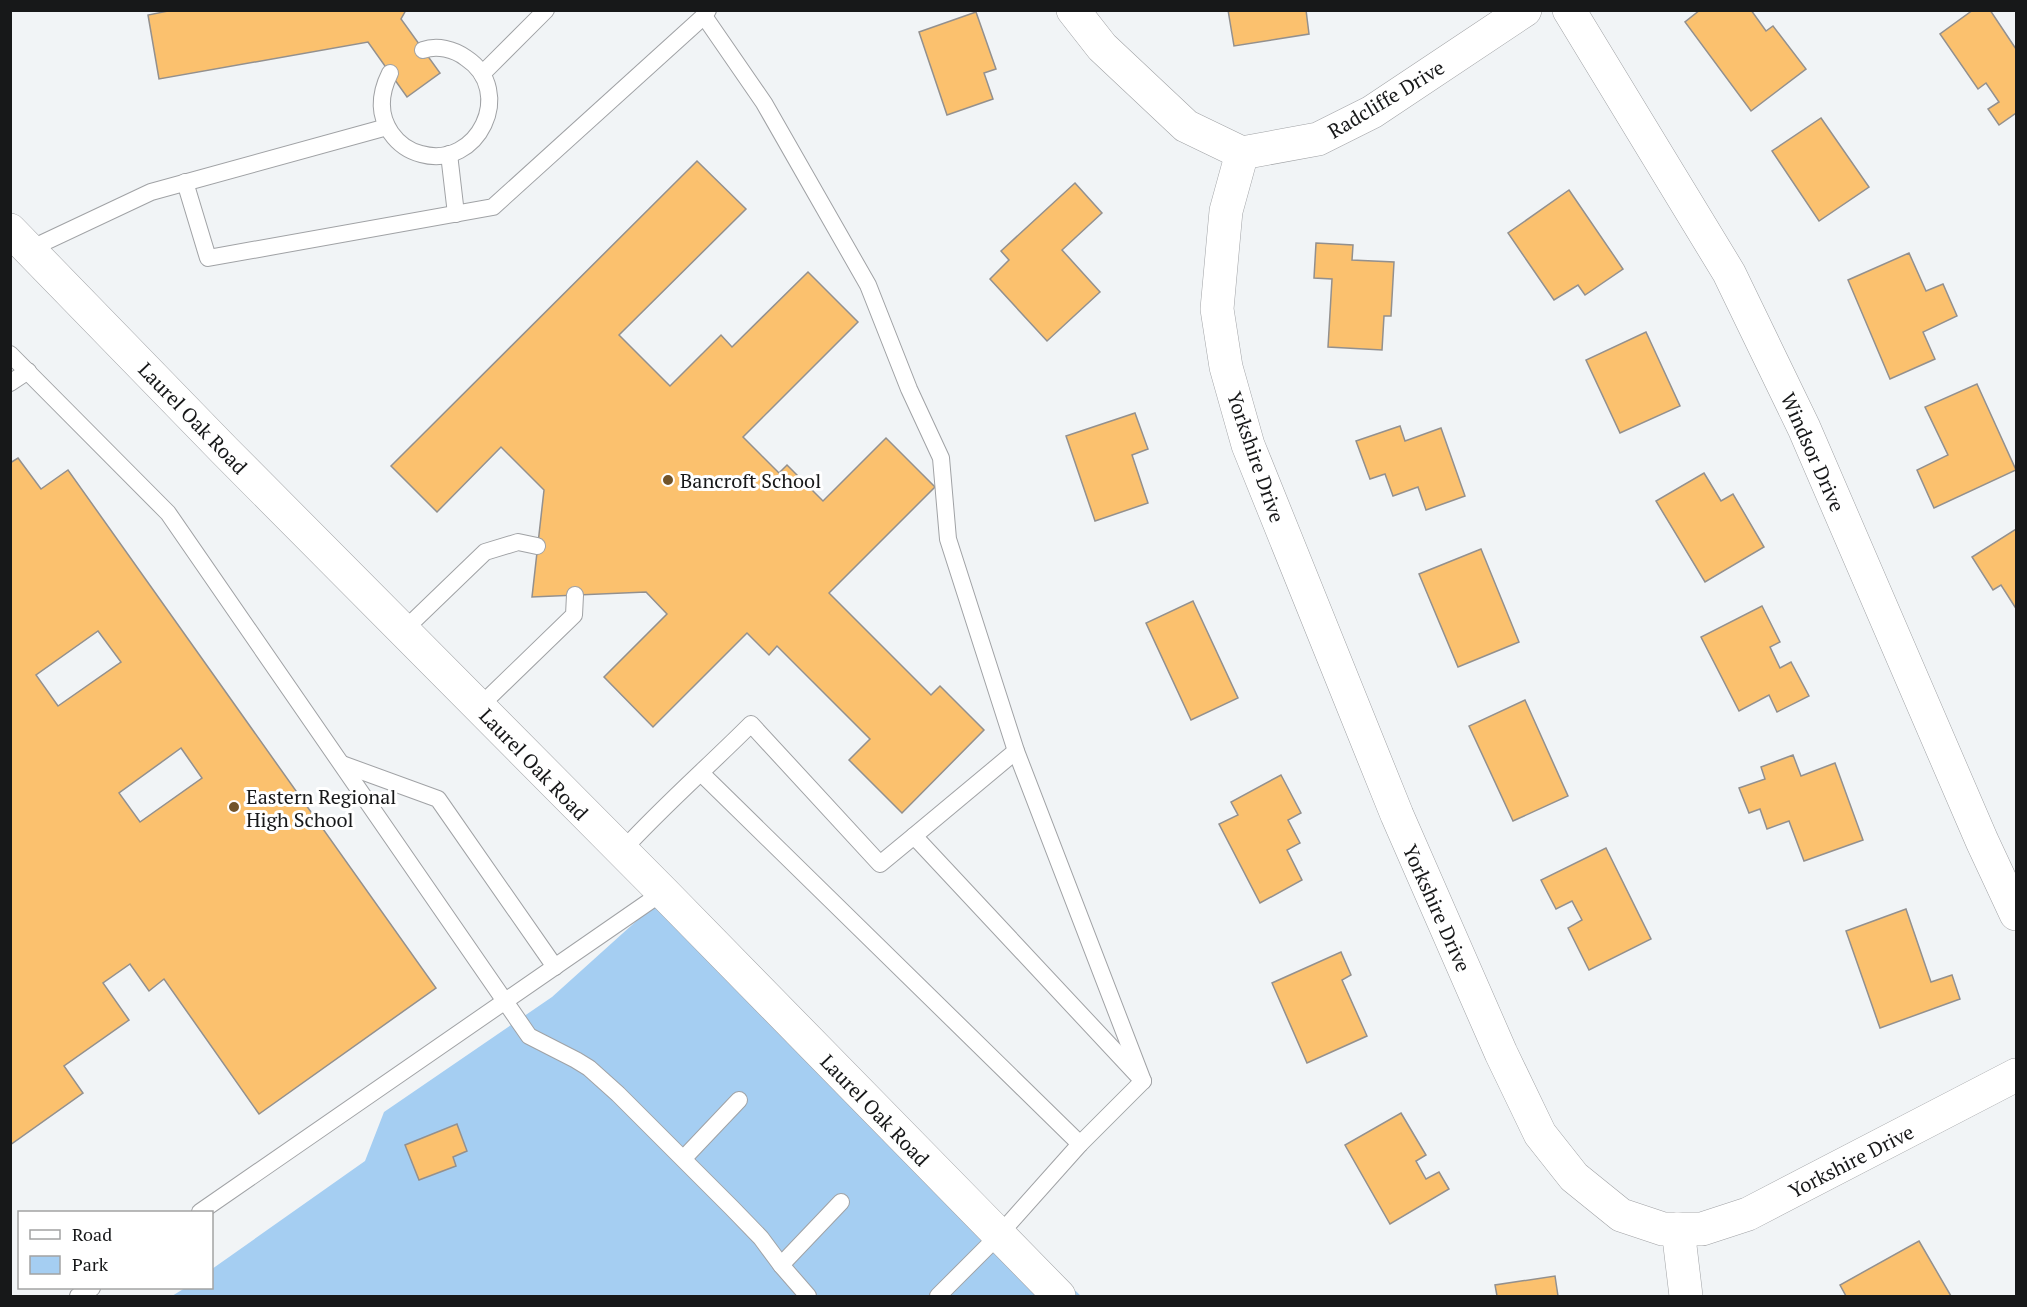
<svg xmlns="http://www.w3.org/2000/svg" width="2027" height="1307" font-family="'PT Serif',serif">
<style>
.green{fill:#a5cef2}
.building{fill:#fbc16e;stroke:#93908e;stroke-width:1.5;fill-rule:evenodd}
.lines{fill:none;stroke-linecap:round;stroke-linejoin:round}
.service-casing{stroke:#a0a2a5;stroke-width:18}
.minor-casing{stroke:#a0a2a5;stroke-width:34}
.service{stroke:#fff;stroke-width:16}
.minor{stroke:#fff;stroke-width:33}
.poi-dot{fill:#725429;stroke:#fff;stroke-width:2}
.labels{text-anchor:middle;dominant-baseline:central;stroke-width:6;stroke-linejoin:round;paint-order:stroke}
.street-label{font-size:20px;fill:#171819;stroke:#fff}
.poi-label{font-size:20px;fill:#171819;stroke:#fff;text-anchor:start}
</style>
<rect width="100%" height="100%" fill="#f1f4f6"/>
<path class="green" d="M663,897L1081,1296H172L185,1288H212V1269L365,1161L384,1112L552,997Z"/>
<g class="building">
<path d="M173,10H406L401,19L440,73L407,97L368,42L159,79L148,15Z"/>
<path d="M1228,10H1306L1309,34L1234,46Z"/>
<path d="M1700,10H1751L1766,31L1773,26L1806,69L1751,111L1685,22Z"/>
<path d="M1973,10H1990L2016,49V113L1999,125L1988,109L1999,102L1986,83L1978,89L1940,34Z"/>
<path d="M976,12L996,69L984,73L993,99L947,115L919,32Z"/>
<path d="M1821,118L1869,187L1819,221L1772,151Z"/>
<path d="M697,161L746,209L619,335L670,386L721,335L732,347L808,272L858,322L743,437L779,473L787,465L823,501L886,438L935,487L829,593L931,695L940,686L984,730L902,813L849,760L870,739L777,646L769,655L747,633L653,727L604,677L667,614L646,592L532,597L544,490L501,447L437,512L391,466Z"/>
<path d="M1075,183L1102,213L1062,250L1100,292L1047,341L990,279L1009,260L1001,251Z"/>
<path d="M1569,190L1623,269L1585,295L1578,285L1554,300L1508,233Z"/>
<path d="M1316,243L1353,245L1352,260L1394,262L1391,316H1384L1382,350L1328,347L1332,279L1314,278Z"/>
<path d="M1909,253L1926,291L1943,284L1957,316L1923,332L1935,359L1890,379L1848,280Z"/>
<path d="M1646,332L1680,406L1620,433L1586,360Z"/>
<path d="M1977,384L2016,470L1934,508L1917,470L1948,455L1925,407Z"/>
<path d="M1135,413L1148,449L1132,455L1148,503L1095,521L1066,436Z"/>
<path d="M1400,426L1405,441L1441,428L1465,496L1426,510L1418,487L1393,496L1385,474L1370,479L1356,441Z"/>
<path d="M18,458L41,489L68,470L436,988L259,1114L164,979L149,991L130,964L103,983L129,1020L64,1066L83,1093L10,1145V463ZM98,631L121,662L58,706L36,675ZM181,748L202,778L140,822L119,793Z"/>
<path d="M1704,473L1721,501L1733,494L1764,547L1705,582L1656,501Z"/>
<path d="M2016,529V606L2015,607L2001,585L1993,590L1972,557Z"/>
<path d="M1481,549L1519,642L1458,667L1419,574Z"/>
<path d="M1193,601L1238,698L1191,720L1146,623Z"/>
<path d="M1762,606L1780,642L1770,647L1780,668L1791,662L1809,696L1777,712L1769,695L1739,711L1701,637Z"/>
<path d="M1525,700L1568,796L1513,821L1469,726Z"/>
<path d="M1793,755L1801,776L1835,763L1863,840L1804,861L1789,821L1767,829L1760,809L1749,813L1739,788L1765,779L1761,767Z"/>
<path d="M1281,775L1301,813L1288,820L1300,843L1287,850L1302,880L1260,903L1219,824L1238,815L1231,802Z"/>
<path d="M1606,848L1651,939L1589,970L1568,928L1582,920L1572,901L1556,909L1541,880Z"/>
<path d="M1906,909L1931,982L1952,975L1960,999L1880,1028L1846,931Z"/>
<path d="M1341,952L1351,975L1342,980L1367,1036L1307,1063L1272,983Z"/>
<path d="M1401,1113L1426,1155L1416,1161L1426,1179L1439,1172L1449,1189L1390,1224L1345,1145Z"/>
<path d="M457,1124L467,1151L453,1157L456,1166L419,1180L405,1145Z"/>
<path d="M1919,1241L1951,1296H1846L1840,1285Z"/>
<path d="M1555,1276L1558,1296H1497L1495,1285Z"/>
</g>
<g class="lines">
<defs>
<g id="service">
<path d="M704,16L764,103L868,285L909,389L941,458L948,539L1016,751L1143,1081"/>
<path d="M390,73C380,93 378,114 391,133C398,143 409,151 421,154C478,170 516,91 466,58C454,49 437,45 423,50"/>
<path d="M482,74L546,10"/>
<path d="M449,154L456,214"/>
<path d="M185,182L208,258L493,207L704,16L708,10"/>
<path d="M30,249L151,192L387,127"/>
<path d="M10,354L168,513L529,1036L576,1060L589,1068L618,1094L732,1208L761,1238L781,1265L808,1296"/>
<path d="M10,383L28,371"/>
<path d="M403,631L485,552L518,542L537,546"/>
<path d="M479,707L574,615L575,595"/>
<path d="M342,764L438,799L555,967"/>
<path d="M702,774L1080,1144"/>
<path d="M914,836L1016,751"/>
<path d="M621,852C662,807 708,767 751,724L880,864L914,836L1143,1081L1080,1144L998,1236L938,1296"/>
<path d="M684,1158L739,1100"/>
<path d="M200,1212L663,892"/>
<path d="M781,1265L841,1202"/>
<path d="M78,1296L92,1288"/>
</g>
<g id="minor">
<path d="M1073,10L1102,47L1186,126L1242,153L1318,139L1372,112L1525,10"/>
<path d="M1569,10L1729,273L1804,428L1982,841L2016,914"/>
<path d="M1242,153L1226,211L1217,309L1226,367L1248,445L1397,815L1501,1053L1540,1134L1574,1177L1621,1215L1663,1229H1702L1748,1214L2016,1075"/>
<path d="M10,230L225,451L663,892L1059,1296"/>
<path d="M1678,1229L1686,1296"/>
</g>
</defs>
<use href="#service" class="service-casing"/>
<use href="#minor" class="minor-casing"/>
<use href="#service" class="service"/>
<use href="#minor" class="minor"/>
</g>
<g class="poi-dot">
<circle cx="668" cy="480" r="6"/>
<circle cx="234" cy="807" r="6"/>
</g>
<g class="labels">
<g class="street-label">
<text transform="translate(1386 99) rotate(-31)">Radcliffe Drive</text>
<text transform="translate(193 418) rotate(46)">Laurel Oak Road</text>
<text transform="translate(1813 452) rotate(66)">Windsor Drive</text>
<text transform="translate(1256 457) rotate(71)">Yorkshire Drive</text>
<text transform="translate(534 764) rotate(46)">Laurel Oak Road</text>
<text transform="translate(1437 908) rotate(66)">Yorkshire Drive</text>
<text transform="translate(875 1110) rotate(46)">Laurel Oak Road</text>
<text transform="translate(1851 1161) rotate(-27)">Yorkshire Drive</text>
</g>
<g class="poi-label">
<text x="680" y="480">Bancroft School</text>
<text x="246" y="796">Eastern Regional<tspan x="246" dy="23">High School</tspan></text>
</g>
</g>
<rect width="2027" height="1307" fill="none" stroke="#171819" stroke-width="24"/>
<rect x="18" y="1211" width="195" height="78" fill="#ffffff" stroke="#a2a3a3" stroke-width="1.5"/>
<rect x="30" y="1230" width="30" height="9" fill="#ffffff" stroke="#a2a3a3" stroke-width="1.5"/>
<text x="72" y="1241" font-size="18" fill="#171819">Road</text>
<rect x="30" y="1256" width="30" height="18" fill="#a5cef2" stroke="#a2a3a3" stroke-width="1.5"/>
<text x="72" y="1271" font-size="18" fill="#171819">Park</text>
</svg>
